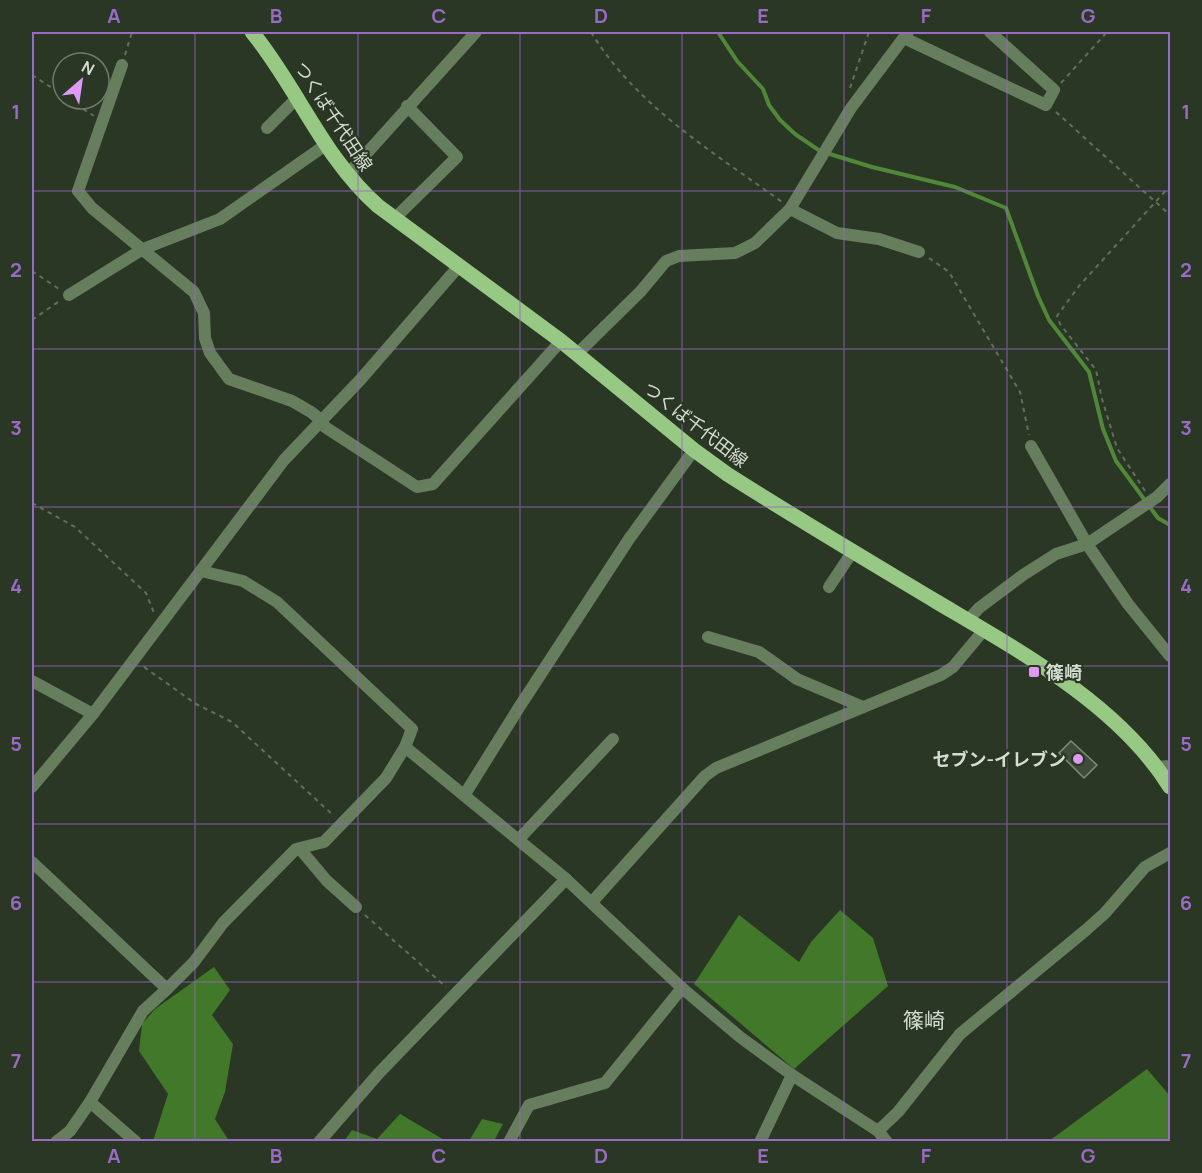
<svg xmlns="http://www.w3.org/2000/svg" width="1202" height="1173" font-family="Manrope,'Noto Sans JP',sans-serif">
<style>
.forest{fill:#417829}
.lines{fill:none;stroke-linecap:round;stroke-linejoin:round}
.stream{stroke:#508739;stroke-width:4}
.building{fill:#3e4c39;stroke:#7c8c76;stroke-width:1.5}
.path{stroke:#626e5e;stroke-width:2;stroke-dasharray:4.5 4.5;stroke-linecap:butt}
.minor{stroke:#667e5d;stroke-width:12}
.major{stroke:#97c985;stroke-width:15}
.grid{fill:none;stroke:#9a6ac5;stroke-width:1.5;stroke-opacity:0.55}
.poi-dot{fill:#dd99f4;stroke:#2a3725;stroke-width:2}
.labels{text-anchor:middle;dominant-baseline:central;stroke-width:4.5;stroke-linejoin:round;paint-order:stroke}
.street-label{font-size:18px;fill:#d4ddd1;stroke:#2a3725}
.poi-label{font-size:18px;font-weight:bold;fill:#d4ddd1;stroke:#2a3725;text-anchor:start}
.quarter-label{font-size:21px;fill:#d4ddd1;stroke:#2a3725}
.neatline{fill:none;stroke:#9a6ac5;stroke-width:2}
.grid-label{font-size:20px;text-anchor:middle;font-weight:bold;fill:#9a6ac5}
</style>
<rect width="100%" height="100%" fill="#2a3725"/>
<g class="forest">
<path d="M840,910L873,938L888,986L794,1069L694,984L739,915L799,962L811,942Z"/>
<path d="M214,967L230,990L212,1015L233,1044L225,1092L215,1119L229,1141H153L168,1094L139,1051L142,1024L155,1009Z"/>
<path d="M1147,1069L1170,1096V1141H1049Z"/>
<path d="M400,1114L446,1141H344L352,1130L377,1139Z"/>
<path d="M482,1119L503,1124L494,1141H469Z"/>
</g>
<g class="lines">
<path class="stream" d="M718,32L737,61L763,89L769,105L780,120L795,134L820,151L872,167L955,187L1006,208L1038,296L1049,320L1089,372L1103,429L1116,461L1158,518L1170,525"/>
</g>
<path class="building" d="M1071,741L1097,765L1084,778L1059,753Z"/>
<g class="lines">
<g class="path">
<path d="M591,32C636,106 713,152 782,202"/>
<path d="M125,55L132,32"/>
<path d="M32,75L63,95"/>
<path d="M1061,83L1107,32"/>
<path d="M850,88L869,32"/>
<path d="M68,99L94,116"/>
<path d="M1056,112L1170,215"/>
<path d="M929,258L949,272L1020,392L1029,435"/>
<path d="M32,271L59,289"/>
<path d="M32,320L61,300"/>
<path d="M1145,491L1117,448L1102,399L1096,370L1060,324L1057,316L1079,286L1170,186"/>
<path d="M32,503L75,527L146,593L154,613"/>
<path d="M144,667L196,704L232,722L334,816"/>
<path d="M365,915L446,987"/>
</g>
<g class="minor">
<path d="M904,38L1046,105L1054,90L990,32"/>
<path d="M122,65L78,191L92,208L194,292L204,313L205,338L210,353L229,379L292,401L311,412L322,421L325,427L417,487L433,484L561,341"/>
<path d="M267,128L298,97"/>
<path d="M347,175L476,32"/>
<path d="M790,209L837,233L879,239L919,252"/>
<path d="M394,219L457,157L407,106"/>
<path d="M69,295L143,249L220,219L327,144"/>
<path d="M577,354L641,291L666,261L679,256L735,253L755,243L790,209L851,108L908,32"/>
<path d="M1031,446L1087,544L1128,604L1170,656"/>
<path d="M829,587L853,551"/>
<path d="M968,620L979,608L1023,575L1056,554L1087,544L1157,497L1170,484"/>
<path d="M708,637L759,652L797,679L863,707"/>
<path d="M32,681L93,714"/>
<path d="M405,747L566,879L682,988L740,1037L792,1075L878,1131L887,1142"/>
<path d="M1156,767L1170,766"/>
<path d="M32,787L93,714L284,460L361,379L459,266"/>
<path d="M465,794L518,709L629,539L694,450"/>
<path d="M519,839L613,739"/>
<path d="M300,849L327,881L356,907"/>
<path d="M32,862L167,989"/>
<path d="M592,902L705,776L716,768L941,675L953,667L984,630"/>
<path d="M90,1102L136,1142"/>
<path d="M878,1131L898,1112L960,1034L1086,930L1105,913L1145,867L1170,853"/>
<path d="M56,1142L70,1131L90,1102L143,1011L167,989L194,962L223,923L296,849L324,842L386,778L405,747L412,729L277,602L243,581L201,571"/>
<path d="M319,1142L379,1073L566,879"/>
<path d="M509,1142L529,1105L605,1083L682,988"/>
<path d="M760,1142L792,1075"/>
</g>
<path class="major" d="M252,32C297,87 324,159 378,206L561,341L694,450L727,474C796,518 867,560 937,602C1018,650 1119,705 1170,787"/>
</g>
<path class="grid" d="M195,32V1142M358,32V1142M520,32V1142M682,32V1142M844,32V1142M1007,32V1142M32,191H1170M32,349H1170M32,507H1170M32,666H1170M32,824H1170M32,982H1170"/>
<g class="poi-dot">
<rect x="1028" y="666" width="12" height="12" rx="3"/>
<circle cx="1078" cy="759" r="6"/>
</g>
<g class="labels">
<g class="street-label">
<text transform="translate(334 116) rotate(57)">つくば千代田線</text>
<text transform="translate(696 424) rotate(38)">つくば千代田線</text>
</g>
<g class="poi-label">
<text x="1046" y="672">篠崎</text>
<text x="1066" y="759" text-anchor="end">セブン-イレブン</text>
</g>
<g class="quarter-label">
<text x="924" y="1020">篠崎</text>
</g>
</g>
<rect width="1202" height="1173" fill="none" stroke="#2a3725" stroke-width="66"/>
<g transform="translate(81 81) rotate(29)"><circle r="28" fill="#2a3725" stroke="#6e796a" stroke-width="1.5"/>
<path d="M0-4.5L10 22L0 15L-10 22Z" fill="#dd99f4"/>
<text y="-9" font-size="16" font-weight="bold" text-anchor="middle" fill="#d4ddd1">N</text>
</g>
<rect x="33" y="33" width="1136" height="1107" class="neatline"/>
<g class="grid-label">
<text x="114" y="23">A</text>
<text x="276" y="23">B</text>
<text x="439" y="23">C</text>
<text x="601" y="23">D</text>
<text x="763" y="23">E</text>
<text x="926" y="23">F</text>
<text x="1088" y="23">G</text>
<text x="16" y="119">1</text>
<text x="1186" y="119">1</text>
<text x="16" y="277">2</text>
<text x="1186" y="277">2</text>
<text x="16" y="435">3</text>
<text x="1186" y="435">3</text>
<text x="16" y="593">4</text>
<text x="1186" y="593">4</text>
<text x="16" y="751">5</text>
<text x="1186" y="751">5</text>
<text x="16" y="910">6</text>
<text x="1186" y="910">6</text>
<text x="16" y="1068">7</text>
<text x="1186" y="1068">7</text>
<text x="114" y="1163">A</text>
<text x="276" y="1163">B</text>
<text x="439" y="1163">C</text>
<text x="601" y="1163">D</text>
<text x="763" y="1163">E</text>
<text x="926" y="1163">F</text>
<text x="1088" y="1163">G</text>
</g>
</svg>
